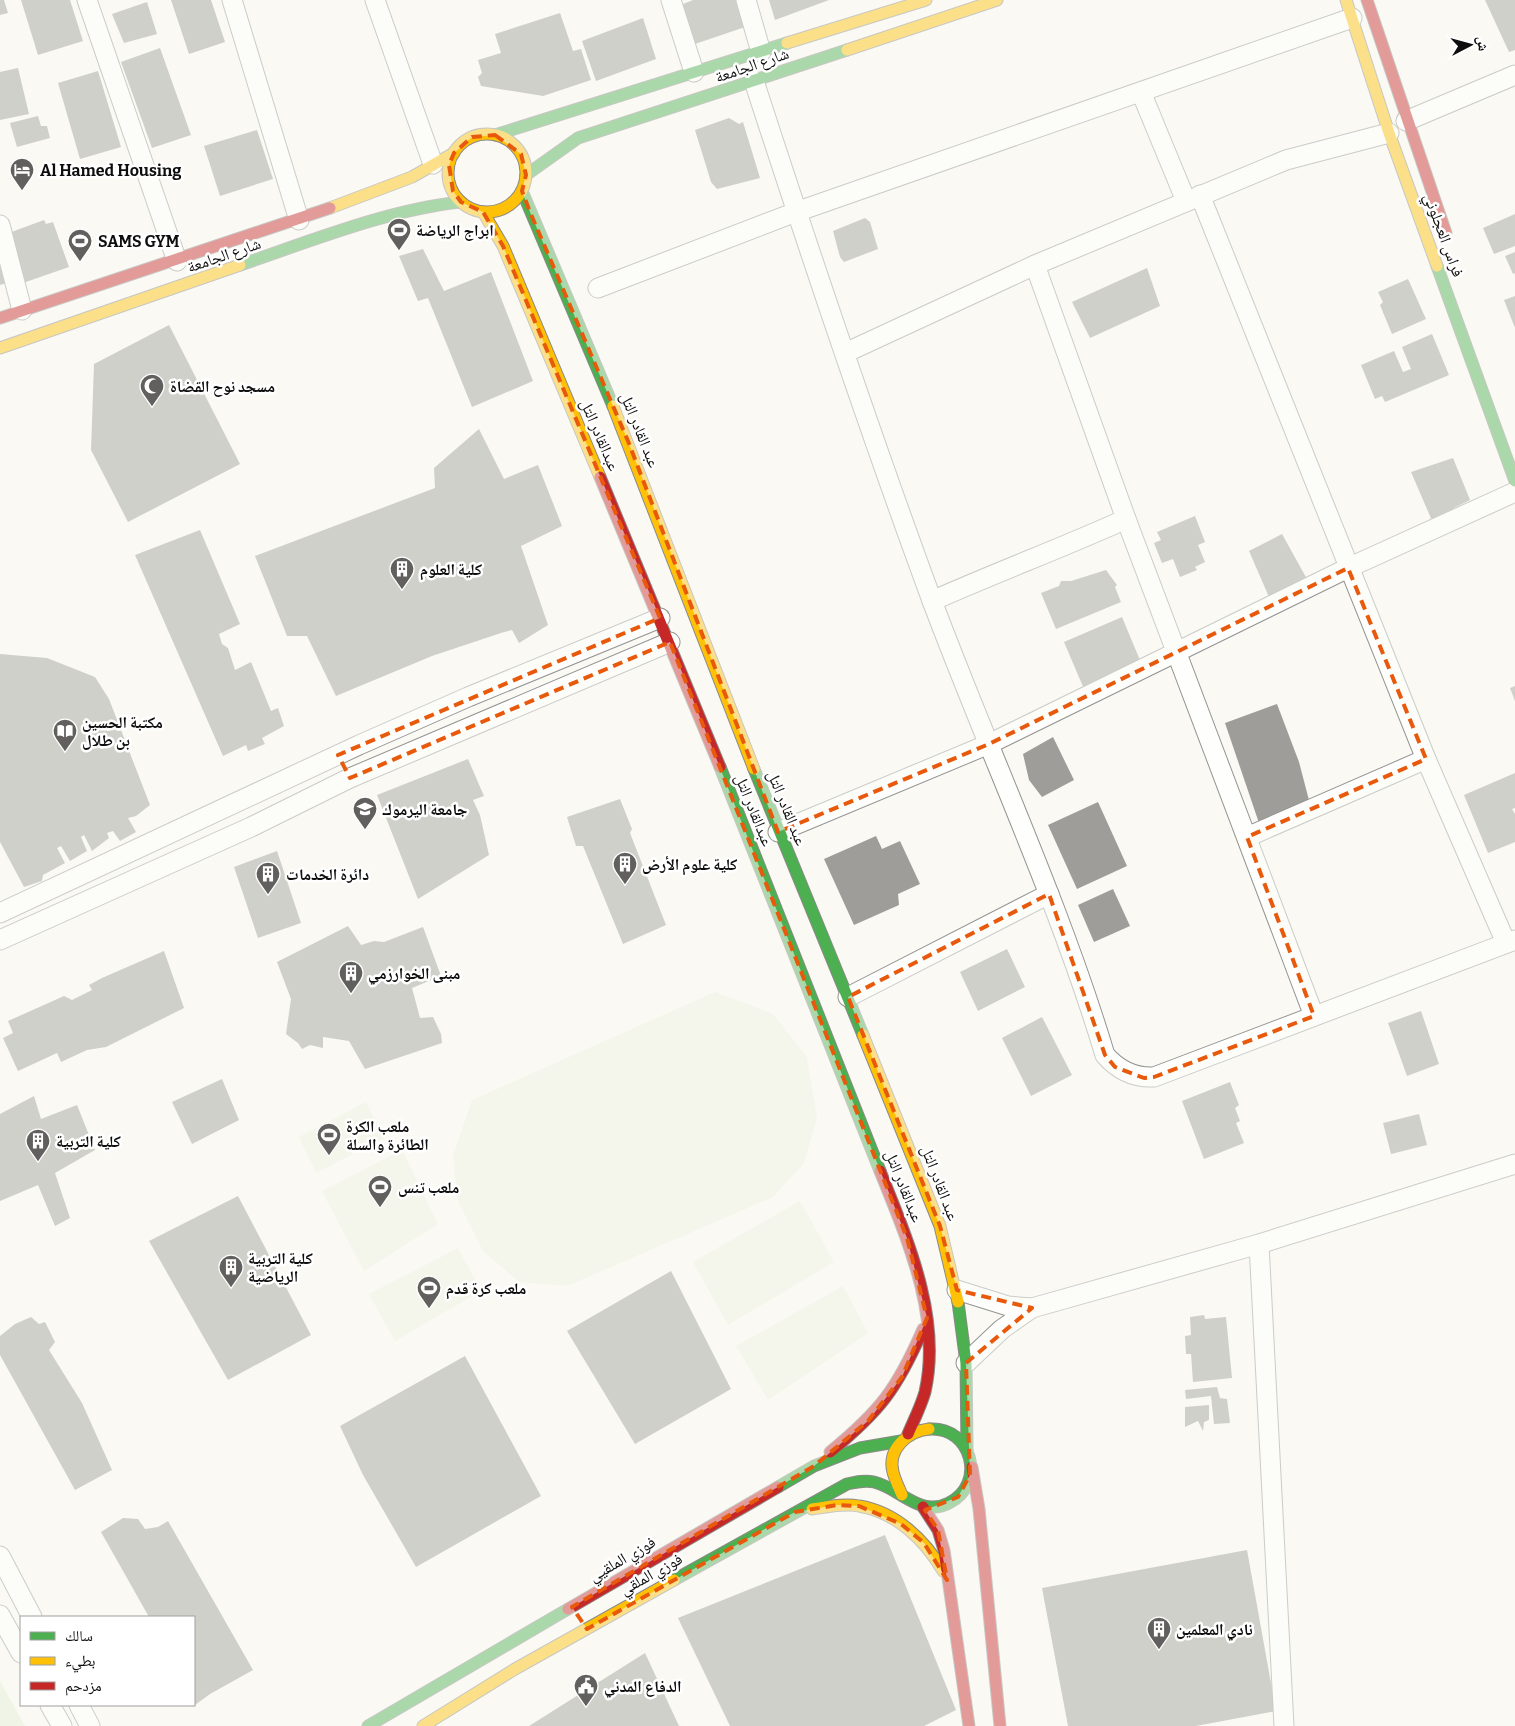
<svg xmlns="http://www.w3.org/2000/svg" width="1515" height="1726" font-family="Bitter,'Noto Naskh Arabic',serif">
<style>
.green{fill:#e4eed6}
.pitch{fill:#edf2df}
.building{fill:#9e9d99}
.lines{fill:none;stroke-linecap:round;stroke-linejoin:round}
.street-casing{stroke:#949492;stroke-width:21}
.fast-casing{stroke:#8b8a88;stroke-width:13}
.slow-casing{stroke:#8b8a88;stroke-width:13}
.jam-casing{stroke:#8b8a88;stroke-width:13}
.street{stroke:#fefefd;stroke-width:19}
.fast{stroke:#4caf50;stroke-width:11}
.slow{stroke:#ffc107;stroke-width:11}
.jam{stroke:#c62828;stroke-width:11}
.marked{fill:none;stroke:#e8590c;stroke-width:4;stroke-dasharray:10 6;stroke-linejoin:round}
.labels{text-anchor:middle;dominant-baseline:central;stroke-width:5;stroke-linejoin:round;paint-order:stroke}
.street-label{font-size:16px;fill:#0e0e0e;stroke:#fff}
.poi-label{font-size:16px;font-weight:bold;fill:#0e0e0e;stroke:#fff;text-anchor:start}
</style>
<rect width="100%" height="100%" fill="#faf9f4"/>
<path class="green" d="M0,1681L25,1726H0Z"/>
<g class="pitch">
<path d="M715,992L773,1014L807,1057L817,1118L804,1163L773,1197L567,1286L519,1282L483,1251L458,1201L453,1156L472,1100Z"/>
<path d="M366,1102L384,1138L316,1173L299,1137Z"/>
<path d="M402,1150L438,1224L364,1271L322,1191Z"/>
<path d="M800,1201L834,1262L728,1325L693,1262Z"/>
<path d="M458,1248L481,1291L395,1341L369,1294Z"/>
<path d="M843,1286L868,1333L768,1400L736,1346Z"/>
</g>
<g class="building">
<path d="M0,0H4L8,13L0,15Z"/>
<path d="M21,0H70L83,41L38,55Z"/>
<path d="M171,0H211L225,42L189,54Z"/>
<path d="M693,0H743L751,25L695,44L683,4Z"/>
<path d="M769,0H829L775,20Z"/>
<path d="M1485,0H1515V50L1509,52Z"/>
<path d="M147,2L157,34L124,43L112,14Z"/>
<path d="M560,13L573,51L581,49L591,80L543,96L481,86L478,77L482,73L478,60L501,53L495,34Z"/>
<path d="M643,18L656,59L596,81L582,41Z"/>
<path d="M160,48L191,135L152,148L121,62Z"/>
<path d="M18,68L29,114L0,120V72Z"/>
<path d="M98,71L121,147L80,159L58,83Z"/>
<path d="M38,116L41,126H47L50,138L17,147L10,123Z"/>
<path d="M729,118L739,124L743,122L760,178L717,189L711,182L695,130Z"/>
<path d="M257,130L273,179L220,196L204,146Z"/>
<path d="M1515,214V246L1494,254L1483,228Z"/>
<path d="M865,218L870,222L878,249L844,262L840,257L833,231Z"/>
<path d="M44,220L46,224L53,222L69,267L23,283L6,234Z"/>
<path d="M0,245L14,281L0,285Z"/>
<path d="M423,249L444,291L491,272L533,381L472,407L428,298L418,301L399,256Z"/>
<path d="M1515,252V273L1513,274L1505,256Z"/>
<path d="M1147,268L1160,306L1090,338L1072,302Z"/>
<path d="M1408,279L1426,319L1392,334L1380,305L1383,302L1378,292Z"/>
<path d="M1515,296V328L1504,300Z"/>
<path d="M169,325L240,464L128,522L91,450L94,364Z"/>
<path d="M1432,334L1449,375L1385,402L1382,396L1375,399L1361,365L1394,351L1403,372L1411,369L1402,347Z"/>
<path d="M479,429L504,479L538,465L562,526L521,546L548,625L519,643L512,630L501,633L432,656L336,696L307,636H287L255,556L435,488L434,468Z"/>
<path d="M1453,458L1470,500L1454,508L1446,517L1433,523L1411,472Z"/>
<path d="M1195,516L1205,542L1198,545L1205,562L1195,567L1197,570L1180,577L1173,559L1162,563L1154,543L1161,540L1157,532Z"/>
<path d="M200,530L240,624L219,634L222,644L228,648L235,670L251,662L271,711L278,708L284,726L262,738L265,744L248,751L246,745L223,756L135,555Z"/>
<path d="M1282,534L1307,579L1269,597L1249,551Z"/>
<path d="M1106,570L1117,585L1115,587L1121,602L1056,629L1041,593L1059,586L1061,581H1071Z"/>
<path d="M1122,617L1142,665L1084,689L1064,642Z"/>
<path d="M0,654L47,658L95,677L109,699L150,805L136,816L128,818L136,832L120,841L113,831L107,833L109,838L92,851L84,835L81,837L87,851L70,861L61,846L57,848L65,863L43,875L42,881L24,887L0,842Z"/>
<path d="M1515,686V701L1510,688Z"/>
<path d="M1277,704L1299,762L1310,804L1259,823L1225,723Z"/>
<path d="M1053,737L1074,780L1042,797L1029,780L1023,754Z"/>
<path d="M468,759L484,796L473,800L480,815L489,855L418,899L377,795Z"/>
<path d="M1515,773V808L1512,809L1515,814V842L1488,853L1464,795Z"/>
<path d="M620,799L632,829L630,833L666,925L623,944L583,846H576L567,817Z"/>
<path d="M1098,802L1127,866L1077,889L1048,825Z"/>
<path d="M876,836L882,849L900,841L920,884L898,894L899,905L854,925L824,859Z"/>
<path d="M277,851L301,923L258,938L234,867Z"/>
<path d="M1113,889L1130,926L1094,942L1078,905Z"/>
<path d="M348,926L361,945L374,941L384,942L423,927L441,976L412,988L420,1018L433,1017L441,1034L442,1043L365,1069L349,1041L323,1037V1048L310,1045L302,1049L298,1043L286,1034L291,999L277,962Z"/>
<path d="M1007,949L1025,987L978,1011L960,972Z"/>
<path d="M164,951L184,1008L106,1047L87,1050L61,1062L57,1053L18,1071L3,1038L13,1033L8,1021L64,996L72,1000L92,990L89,985L102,978Z"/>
<path d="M1421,1011L1439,1064L1407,1076L1388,1023Z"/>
<path d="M1042,1017L1072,1075L1031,1096L1002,1038Z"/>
<path d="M222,1079L239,1120L192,1144L172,1102Z"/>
<path d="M1230,1082L1239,1105L1235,1108L1240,1121L1236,1123L1244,1143L1204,1159L1182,1101Z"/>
<path d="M34,1096L41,1119L77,1105L95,1150L55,1173L70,1218L55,1226L38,1185L0,1201V1114Z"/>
<path d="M1419,1114L1427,1145L1391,1154L1383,1123Z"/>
<path d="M238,1196L311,1335L228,1380L149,1241Z"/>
<path d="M671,1271L731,1389L635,1444L567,1331Z"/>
<path d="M1204,1315L1205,1319L1226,1317L1232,1378L1193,1382L1191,1354H1186L1185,1336L1191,1335L1190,1317Z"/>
<path d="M31,1317L39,1324L45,1322L55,1342L49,1350L82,1403L112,1470L75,1490L0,1355V1336L15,1324Z"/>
<path d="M465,1356L541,1496L416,1567L363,1475L340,1426Z"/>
<path d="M1217,1387L1220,1398L1227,1399L1230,1423L1214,1424L1211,1396L1186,1399L1185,1390Z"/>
<path d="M1209,1405V1420L1204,1422L1203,1431L1198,1421L1185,1427V1407Z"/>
<path d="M123,1518L138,1519L145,1529L158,1527L168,1521L253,1670L210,1694L195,1705L194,1617H149L101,1532Z"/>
<path d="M885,1535L956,1710L924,1726H730L678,1618Z"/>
<path d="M1247,1550L1276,1711L1196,1726H1068L1042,1588Z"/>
<path d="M645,1653L679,1726H529Z"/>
</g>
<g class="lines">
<defs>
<g id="street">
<path d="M87,0L177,261"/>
<path d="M232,0L299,220"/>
<path d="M375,0L433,164"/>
<path d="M671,0L694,72"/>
<path d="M746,0L761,52"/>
<path d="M754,81C810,254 868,427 931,598C988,751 1058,899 1105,1055C1118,1070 1134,1078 1154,1077L1515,940"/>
<path d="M1141,92L1186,201"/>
<path d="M1406,121L1515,75"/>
<path d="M1200,195L1426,759L1506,943"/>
<path d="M0,225L22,310"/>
<path d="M1035,265L1126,519L1314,1016"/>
<path d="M598,288L796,212L1352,18"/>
<path d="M845,353L1035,265L1286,160L1389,133"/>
<path d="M932,601C997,572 1062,548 1126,519"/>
<path d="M778,832L989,744L1348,568L1515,492"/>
<path d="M1247,837L1426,759"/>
<path d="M0,913L359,745L468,697L660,618"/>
<path d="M0,940L251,827L350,778L670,642"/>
<path d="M848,997L1049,894"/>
<path d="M1259,1244L1284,1726"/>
<path d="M957,1290L1008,1306L1032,1308"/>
<path d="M966,1363L1002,1329L1032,1308L1259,1244L1515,1164"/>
<path d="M0,1556L32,1617"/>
<path d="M0,1615L21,1653"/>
<path d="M50,1705L62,1726"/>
<path d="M79,1705L90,1726"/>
</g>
<g id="fast">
<path d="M495,135L787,43"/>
<path d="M526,175L578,138L847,50"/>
<path d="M522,191L613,406"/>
<path d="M240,265C308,242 390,209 461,202"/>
<path d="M1437,266L1515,481"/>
<path d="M720,767L880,1171"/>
<path d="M754,769L863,1035"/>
<path d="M958,1302L966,1363L967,1449"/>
<path d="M778,1487L814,1466L860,1448L901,1441"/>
<path d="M674,1580L847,1484C856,1482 865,1480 874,1482C900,1488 920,1518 949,1503C987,1484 972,1426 929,1429"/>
<path d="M368,1726L568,1609"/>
</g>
<g id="slow">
<path d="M1346,0L1389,133L1437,266"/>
<path d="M787,43L926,0"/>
<path d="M847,50L997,0"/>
<circle cx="487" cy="173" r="39"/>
<path d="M330,208L412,177L454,153"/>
<path d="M483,212L503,246L600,477"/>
<path d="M0,348L240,265"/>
<path d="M613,406L754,769"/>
<path d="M863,1035L940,1226L958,1302"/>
<path d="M902,1495C899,1488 895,1480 893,1472C887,1449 908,1431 929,1429"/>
<path d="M812,1509C827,1507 844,1503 859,1506C896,1512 925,1540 943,1571"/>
<path d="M423,1726L515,1669L674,1580"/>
</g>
<g id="jam">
<path d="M1367,0L1446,233"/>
<path d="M0,318L330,208"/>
<path d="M600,477L720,767"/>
<path d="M880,1171C907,1239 942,1317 925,1392C921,1406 914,1420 908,1434"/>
<path d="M830,1452C880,1411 897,1389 923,1329"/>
<path d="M972,1467L979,1509L1000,1726"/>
<path d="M923,1507L938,1530L944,1550L969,1726"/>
<path d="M568,1609L778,1487"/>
</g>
</defs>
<use href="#street" class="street-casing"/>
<use href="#fast" class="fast-casing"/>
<use href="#slow" class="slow-casing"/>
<use href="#jam" class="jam-casing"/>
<use href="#street" class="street"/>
<use href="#fast" class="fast"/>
<use href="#slow" class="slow"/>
<use href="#jam" class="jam"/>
</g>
<path d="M0 0H1515V1726H0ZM495,135L521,154L526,175L522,191L530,212L628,441L778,832L989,744L1348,568L1426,759L1247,837L1314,1016L1154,1077L1144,1078L1115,1067L1105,1055L1049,894L848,997L940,1226L957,1290L1032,1308L966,1363L970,1475L958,1497L925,1510L938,1530L947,1580L924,1543L901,1524L859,1506L837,1505L795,1512L587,1629L572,1607L814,1466L868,1421L902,1377L927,1318L907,1238L670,642L350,778L338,755L660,618L503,246L483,212L461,202L453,191L449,165L454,153L472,137Z" fill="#faf9f4" fill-opacity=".55" fill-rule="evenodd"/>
<path class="marked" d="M495,135L521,154L526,175L522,191L530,212L628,441L778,832L989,744L1348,568L1426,759L1247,837L1314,1016L1154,1077L1144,1078L1115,1067L1105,1055L1049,894L848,997L940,1226L957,1290L1032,1308L966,1363L970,1475L958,1497L925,1510L938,1530L947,1580L924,1543L901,1524L859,1506L837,1505L795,1512L587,1629L572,1607L814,1466L868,1421L902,1377L927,1318L907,1238L670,642L350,778L338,755L660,618L503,246L483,212L461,202L453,191L449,165L454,153L472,137Z"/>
<defs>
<symbol id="hotel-pin" viewBox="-11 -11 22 30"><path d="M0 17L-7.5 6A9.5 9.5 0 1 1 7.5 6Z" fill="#61605e" stroke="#fff"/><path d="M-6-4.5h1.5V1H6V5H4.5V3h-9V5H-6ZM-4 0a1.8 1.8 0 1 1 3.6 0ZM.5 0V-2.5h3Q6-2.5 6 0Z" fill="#fff"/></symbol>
<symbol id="stadium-pin" viewBox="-11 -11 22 30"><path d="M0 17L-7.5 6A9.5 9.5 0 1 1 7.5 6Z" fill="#61605e" stroke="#fff"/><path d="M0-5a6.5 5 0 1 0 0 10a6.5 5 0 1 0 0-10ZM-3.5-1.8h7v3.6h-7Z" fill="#fff"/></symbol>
<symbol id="mosque-pin" viewBox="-11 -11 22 30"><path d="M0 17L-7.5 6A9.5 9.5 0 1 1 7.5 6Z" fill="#61605e" stroke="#fff"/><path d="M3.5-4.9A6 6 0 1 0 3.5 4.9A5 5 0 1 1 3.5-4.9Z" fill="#fff"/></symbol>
<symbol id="building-pin" viewBox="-11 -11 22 30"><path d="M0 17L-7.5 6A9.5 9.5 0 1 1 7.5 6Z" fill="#61605e" stroke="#fff"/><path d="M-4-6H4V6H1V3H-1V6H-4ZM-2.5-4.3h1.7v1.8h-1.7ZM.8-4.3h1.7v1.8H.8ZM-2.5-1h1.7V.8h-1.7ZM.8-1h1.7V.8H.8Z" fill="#fff"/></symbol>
<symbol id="library-pin" viewBox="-11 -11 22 30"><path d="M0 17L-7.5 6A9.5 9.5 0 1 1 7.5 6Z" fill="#61605e" stroke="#fff"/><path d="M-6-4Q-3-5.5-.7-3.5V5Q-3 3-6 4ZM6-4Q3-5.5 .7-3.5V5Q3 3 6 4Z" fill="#fff"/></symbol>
<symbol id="university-pin" viewBox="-11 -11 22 30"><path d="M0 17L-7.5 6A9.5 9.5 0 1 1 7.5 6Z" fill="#61605e" stroke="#fff"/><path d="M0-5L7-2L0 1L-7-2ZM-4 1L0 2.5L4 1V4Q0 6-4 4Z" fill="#fff"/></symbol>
<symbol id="civic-pin" viewBox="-11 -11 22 30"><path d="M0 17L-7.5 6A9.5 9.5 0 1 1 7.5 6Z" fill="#61605e" stroke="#fff"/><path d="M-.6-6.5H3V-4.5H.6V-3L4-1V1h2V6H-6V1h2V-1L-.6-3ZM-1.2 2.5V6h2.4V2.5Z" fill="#fff"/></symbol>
</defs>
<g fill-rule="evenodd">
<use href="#hotel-pin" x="8" y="156" width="28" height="38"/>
<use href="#stadium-pin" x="385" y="216" width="28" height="38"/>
<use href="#stadium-pin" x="66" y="227" width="28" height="38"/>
<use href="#mosque-pin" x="138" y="372" width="28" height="38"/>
<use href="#building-pin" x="388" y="555" width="28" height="38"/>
<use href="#library-pin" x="51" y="717" width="28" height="38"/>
<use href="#university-pin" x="351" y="795" width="28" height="38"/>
<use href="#building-pin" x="611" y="850" width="28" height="38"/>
<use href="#building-pin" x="254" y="860" width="28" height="38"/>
<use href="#building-pin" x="337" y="959" width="28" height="38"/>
<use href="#stadium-pin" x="315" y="1121" width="28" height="38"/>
<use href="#building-pin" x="24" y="1127" width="28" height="38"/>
<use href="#stadium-pin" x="366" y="1173" width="28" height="38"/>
<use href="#building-pin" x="217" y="1253" width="28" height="38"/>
<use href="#stadium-pin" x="415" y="1274" width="28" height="38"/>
<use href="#building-pin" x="1145" y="1615" width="28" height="38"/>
<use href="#civic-pin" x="572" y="1672" width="28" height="38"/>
</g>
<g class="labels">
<g class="street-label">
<text transform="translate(752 65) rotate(-19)">شارع الجامعة</text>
<text transform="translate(1444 235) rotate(70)">فراس العجلوني</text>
<text transform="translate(224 255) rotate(-19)">شارع الجامعة</text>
<text transform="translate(640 430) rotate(68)">عبد القادر التل</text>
<text transform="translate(600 435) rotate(67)">عبدالقادر التل</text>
<text transform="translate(787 808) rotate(68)">عبد القادر التل</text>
<text transform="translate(754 810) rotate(68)">عبدالقادر التل</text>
<text transform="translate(940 1183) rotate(69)">عبد القادر التل</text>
<text transform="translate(904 1186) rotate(68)">عبدالقادر التل</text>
<text transform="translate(622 1559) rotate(-30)">فوزي الملقيي</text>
<text transform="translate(651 1574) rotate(-29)">فوزي الملقي</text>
</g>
<g class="poi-label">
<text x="40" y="170">Al Hamed Housing</text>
<text x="416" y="230">ابراج الرياضة</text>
<text x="98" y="241">SAMS GYM</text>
<text x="170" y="386">مسجد نوح القضاة</text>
<text x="420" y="569">كلية العلوم</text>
<text x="82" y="722">مكتبة الحسين<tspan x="82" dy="18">بن طلال</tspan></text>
<text x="382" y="809">جامعة اليرموك</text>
<text x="642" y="864">كلية علوم الأرض</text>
<text x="286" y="874">دائرة الخدمات</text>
<text x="368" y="973">مبنى الخوارزمي</text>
<text x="346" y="1126">ملعب الكرة<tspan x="346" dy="18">الطائرة والسلة</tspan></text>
<text x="56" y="1141">كلية التربية</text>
<text x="398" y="1187">ملعب تنس</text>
<text x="248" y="1258">كلية التربية<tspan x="248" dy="18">الرياضية</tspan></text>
<text x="446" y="1288">ملعب كرة قدم</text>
<text x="1176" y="1629">نادي المعلمين</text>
<text x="604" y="1686">الدفاع المدني</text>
</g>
</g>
<rect x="20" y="1616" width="175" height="90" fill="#ffffff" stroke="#9f9f9f"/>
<rect x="30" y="1632" width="25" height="8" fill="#4caf50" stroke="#9f9f9f"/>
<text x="65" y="1641" font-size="15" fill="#0e0e0e">سالك</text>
<rect x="30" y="1657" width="25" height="8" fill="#ffc107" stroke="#9f9f9f"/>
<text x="65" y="1666" font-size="15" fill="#0e0e0e">بطيء</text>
<rect x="30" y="1682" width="25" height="8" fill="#c62828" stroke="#9f9f9f"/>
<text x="65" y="1691" font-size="15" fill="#0e0e0e">مزدحم</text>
<g transform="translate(1470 45) rotate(84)" stroke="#ffffff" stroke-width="4" paint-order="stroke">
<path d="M0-4L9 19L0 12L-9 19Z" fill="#0e0e0e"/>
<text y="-8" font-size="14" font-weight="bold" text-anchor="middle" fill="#0e0e0e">ش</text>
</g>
</svg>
